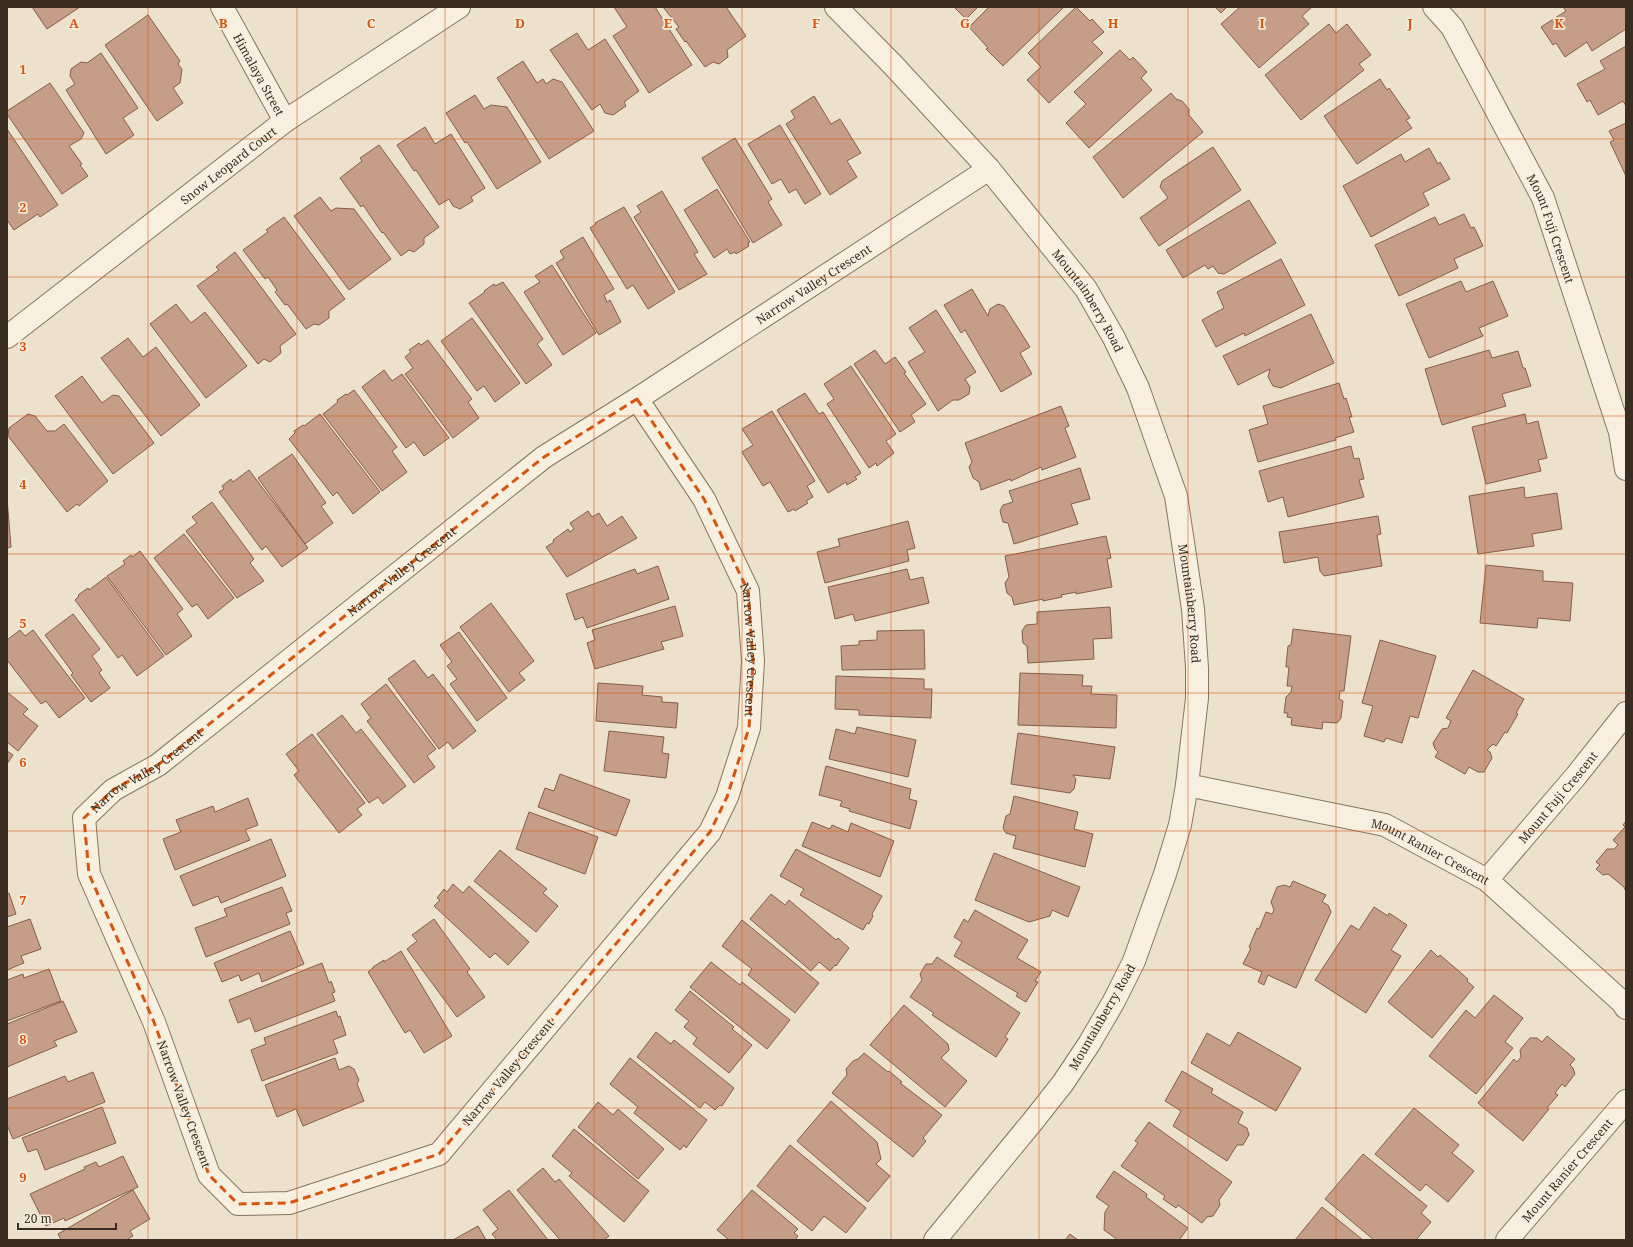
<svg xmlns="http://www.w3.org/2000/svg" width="1633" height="1247" font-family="'Noto Serif',serif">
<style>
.building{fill:#c69d86;stroke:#855e49}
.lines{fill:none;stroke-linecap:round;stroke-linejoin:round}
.street-casing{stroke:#887461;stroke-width:24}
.street{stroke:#f7efdf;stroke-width:22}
.marked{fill:none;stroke:#d7550e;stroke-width:3;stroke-dasharray:8 5;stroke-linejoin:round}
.grid{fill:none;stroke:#d7550e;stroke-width:1;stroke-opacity:0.55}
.labels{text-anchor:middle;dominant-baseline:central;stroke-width:3.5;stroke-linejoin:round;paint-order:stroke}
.street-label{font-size:12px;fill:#3a2d23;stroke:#f4ebdb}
.grid-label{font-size:13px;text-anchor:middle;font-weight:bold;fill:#d7550e;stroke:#f4ebdb;stroke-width:3.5;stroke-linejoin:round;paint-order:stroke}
</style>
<rect width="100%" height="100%" fill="#ece1cc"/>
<g class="building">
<path d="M32,7H80L47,29Z"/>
<path d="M614,7H655L692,65L649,93L613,36L627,27Z"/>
<path d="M663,7H726L746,36L727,50L728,57L719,64L713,62L705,67L686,41L685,42L676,29L679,27Z"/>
<path d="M954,7H978L966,19Z"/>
<path d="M989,7H1064L1003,66L986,49L988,48L969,27Z"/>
<path d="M1076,7L1090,21L1092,19L1104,32L1092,42L1103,53L1049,103L1027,80L1041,67L1028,53Z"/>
<path d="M1215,7H1227L1221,13Z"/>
<path d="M1240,7H1312L1302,16L1309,24L1259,68L1221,24Z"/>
<path d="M1563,7H1626V29L1592,51L1587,42L1565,57L1556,43L1553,45L1541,27L1566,11Z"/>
<path d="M148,15L180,61L178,64L182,69L180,83L173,88L183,103L157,121L105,45Z"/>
<path d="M1329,24L1336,33L1347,24L1371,55L1359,64L1364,70L1301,120L1265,75Z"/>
<path d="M577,33L588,50L605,39L639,91L624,102L626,106L613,115L605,113L600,104L592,110L550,50Z"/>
<path d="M1626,46V106L1623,101L1598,115L1590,100L1587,102L1577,84L1605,69L1600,61Z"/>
<path d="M1120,50L1130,60L1133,57L1147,72L1141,78L1152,90L1089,148L1066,123L1086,104L1074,92Z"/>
<path d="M101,53L138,108L123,118L134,135L106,154L66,90L75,84L70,76L71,69L81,62L87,63Z"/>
<path d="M523,61L537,83L543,79L546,84L553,79L562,82L594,131L549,159L497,78Z"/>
<path d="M1380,79L1387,90L1389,88L1410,118L1406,120L1412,128L1357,164L1324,116Z"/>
<path d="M50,83L84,133L81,139L69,146L82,164L80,165L88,176L62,194L7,114V111Z"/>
<path d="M1171,93L1176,99L1182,101L1189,109V115L1203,132L1123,198L1093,157Z"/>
<path d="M475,95L484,109L491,105L507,107L541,162L497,189L467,142L465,143L446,113Z"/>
<path d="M814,96L831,124L840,119L861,153L847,161L857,177L830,195L786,124L795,118L791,111Z"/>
<path d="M1626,123V176L1610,142L1614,140L1609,131Z"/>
<path d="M780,125L821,194L805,204L796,189L789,193L781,179L772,184L748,144Z"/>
<path d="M425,127L435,144L451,134L485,188L471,197L473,201L460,209L453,206L449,199L439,205L416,170L414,171L397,145Z"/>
<path d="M7,129L58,205L40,217L38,214L14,230L7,220Z"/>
<path d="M735,138L772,199L768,202L782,225L753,243L702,158Z"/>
<path d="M379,145L439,227L424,238V244L414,252L409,250L401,256L383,232L382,233L363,205L361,207L340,178L362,161L360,158Z"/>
<path d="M1213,147L1241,190L1159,246L1140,218L1168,198L1160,187L1162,181Z"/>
<path d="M1429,148L1438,164L1440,162L1450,179L1423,193L1429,205L1371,237L1343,186L1401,154L1405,162Z"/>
<path d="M717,189L750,242L748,243L749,246L736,254L735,252L730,254L727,249L714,258L684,210Z"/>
<path d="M662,191L698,252L694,254L707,274L679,290L634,217L641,212L637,206Z"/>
<path d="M320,197L331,211L336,208L354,209L391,259L349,290L294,216Z"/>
<path d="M1249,200L1276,243L1224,274L1218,273L1213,266L1208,269L1205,265L1183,278L1166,250Z"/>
<path d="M624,207L675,292L648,309L633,285L627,289L590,228L596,224L595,223Z"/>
<path d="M1464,214L1471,228L1474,227L1483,246L1454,259L1458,268L1399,296L1375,245L1435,217L1439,225Z"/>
<path d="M284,217L345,299L329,311V318L319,325L314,324L306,329L287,304L285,305L275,292L277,290L268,277L265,279L243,250L268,232L266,230Z"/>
<path d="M583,237L614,289L604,295L607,302L610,300L621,322L599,335L556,263L564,258L560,251Z"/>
<path d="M235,252L296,334L280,346L281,353L270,362L264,359L258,364L197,286L219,270L216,267Z"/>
<path d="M1281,259L1305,305L1245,336L1244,333L1216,347L1202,320L1224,308L1217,292Z"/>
<path d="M552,265L596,333L563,355L524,292L540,282L535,276Z"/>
<path d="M1461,281L1466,292L1493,281L1508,316L1479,328L1483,336L1429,358L1406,304Z"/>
<path d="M503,282L543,339L537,344L552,365L526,384L469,303L485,292L484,291L494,284L495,286Z"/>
<path d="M972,289L988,316L990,309L998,304L1004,306L1030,347L1020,353L1032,374L1001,392L965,330L961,333L944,305Z"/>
<path d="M176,304L191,323L205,312L247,366L206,398L150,324Z"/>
<path d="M936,310L976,372L965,379L970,387L969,394L959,400H953L938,411L908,362L925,352L909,328Z"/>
<path d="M1311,314L1334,363L1281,388L1273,386L1268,377L1270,369L1238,385L1223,356Z"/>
<path d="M472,318L520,383L495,402L484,386L477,391L441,341Z"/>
<path d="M128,338L143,357L156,347L200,405L161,436L101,358Z"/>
<path d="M428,340L472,399L468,402L479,418L453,438L405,374L413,368L405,357L411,352L409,350L419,343L421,345Z"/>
<path d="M875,350L885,364L895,357L906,372L904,373L926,404L911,415L915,422L900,432L854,364Z"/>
<path d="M1489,350L1492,358L1518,351L1523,368H1525L1531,386L1502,394L1506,406L1442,425L1425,369Z"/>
<path d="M851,366L896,434L886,441L894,453L877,466L876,463L869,468L827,404L834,399L824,384Z"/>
<path d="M384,370L392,381L402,374L449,438L424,456L414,442L406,448L362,387Z"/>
<path d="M82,376L102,403L113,395L119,396L154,443L113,474L55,396Z"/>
<path d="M1339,383L1344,399L1346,398L1352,417H1349L1354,432L1335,438L1336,440L1258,462L1249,430L1268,424L1263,406Z"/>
<path d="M354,390L397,447L392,451L407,472L382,491L323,414L338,402L337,400L346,394L347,395Z"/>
<path d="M805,393L819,414L823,412L861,473L855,477L857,479L847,485L846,482L828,493L777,410Z"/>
<path d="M1061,406L1069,426L1065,428L1076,457L1042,470L1041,467L1011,481L1010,479L981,490L979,482L973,478L969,467L972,462L965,443Z"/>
<path d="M772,411L815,481L807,486L813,497L806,501L808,503L795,511L794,509L788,512L770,482L763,486L742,452L753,445L742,429Z"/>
<path d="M28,414L35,416L47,431H55L64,424L108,481L79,506L77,504L67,512L8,436L9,428Z"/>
<path d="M320,414L380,492L353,514L337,492L333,496L289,439L295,433L294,431L303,425L304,426Z"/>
<path d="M1525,414L1527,424L1538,421L1547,458L1538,460L1541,471L1486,484L1472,427Z"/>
<path d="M1351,446L1354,459L1359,458L1364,479L1359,480L1364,497L1288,517L1283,497L1268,502L1259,471Z"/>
<path d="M292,454L326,503L321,506L333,523L305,544L258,478Z"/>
<path d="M1080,468L1090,499L1071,504L1078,524L1014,544L1008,523L1003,522L1000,511L1003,505L1013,502L1009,491Z"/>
<path d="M249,470L308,548L282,567L266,546L262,550L219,492L224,489L222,486L231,479L233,482Z"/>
<path d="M1524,487L1525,498L1557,493L1562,529L1532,534L1534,546L1478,554L1469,496Z"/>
<path d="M7,498L11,547L7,548Z"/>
<path d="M212,502L254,559L250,563L264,581L237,598L186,531L197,523L192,517Z"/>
<path d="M588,511L592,517L599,513L607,526L622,516L637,538L567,577L546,547L554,542L553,540L568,529L570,532L574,529L570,523Z"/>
<path d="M1378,516L1381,534L1377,535L1382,566L1324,576L1320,571L1318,557L1284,563L1279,532Z"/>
<path d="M908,521L915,548L907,550L909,561L825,583L817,552L840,546L838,539Z"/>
<path d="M184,534L234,598L208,619L197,604L192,607L154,558Z"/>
<path d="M1106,536L1111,558L1107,559L1112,587L1076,594V592L1061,595L1062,597L1043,601V599L1014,605L1012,597L1007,593L1005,583L1009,577L1005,556Z"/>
<path d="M140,551L183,609L177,614L192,636L166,655L107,576L125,564L123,561L131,555L132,557Z"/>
<path d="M1486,565L1543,571V581L1573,583L1570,621L1538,618L1537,628L1480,623Z"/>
<path d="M658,566L669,599L587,628L583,617L575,620L566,594L635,569L637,574Z"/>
<path d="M907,569L910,580L923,577L929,603L855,621L853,614L835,619L828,587Z"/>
<path d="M106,577L164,656L137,676L122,655L118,658L75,600L79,596L78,595L88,588L89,590Z"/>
<path d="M491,603L534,661L519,673L525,680L509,692L460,627Z"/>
<path d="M675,606L683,636L661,642L664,649L595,669L587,643L595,640L592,630Z"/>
<path d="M1110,607L1112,638L1093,639L1094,659L1028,663L1027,646L1023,643L1022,631L1026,625L1037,624V612Z"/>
<path d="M73,614L100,649L92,656L102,670L99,673L110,688L91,702L71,675L73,673L45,635Z"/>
<path d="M1293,629L1351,636L1344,691H1340L1339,699L1343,701L1341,718L1337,723L1323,722L1322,729L1291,725L1292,718L1287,717L1288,713H1284L1286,697L1291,692L1292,686H1287L1289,667H1286V665L1288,646L1291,645Z"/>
<path d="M20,630L25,636L33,630L85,698L59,718L46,701L41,704L7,660V640Z"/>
<path d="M924,630L925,669L842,670L841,646L859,645V641L877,640V631Z"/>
<path d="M459,632L507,698L477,721L450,684L457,679L447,666L452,662L440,645Z"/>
<path d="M1380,640L1436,656L1418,718L1410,716L1402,743L1386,738L1384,742L1364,736L1373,706L1362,703Z"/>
<path d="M414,660L428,678L433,674L476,731L453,749L448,742L439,749L388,679Z"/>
<path d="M1473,670L1524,699L1516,713L1518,714L1507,733L1505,732L1496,746L1493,744L1487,750L1490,752L1492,758L1484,772H1478L1469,767L1465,774L1435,757L1438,752L1435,749L1433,743L1442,729L1448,728L1451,721L1446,718Z"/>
<path d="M1020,673L1083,675L1082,686H1092L1091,694L1117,695L1116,728L1018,725Z"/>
<path d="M836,676L924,679V689H932L931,718L859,715V710L835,709Z"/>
<path d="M598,683L643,686L642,695L662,697V702L678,703L676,728L596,721Z"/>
<path d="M386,684L436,749L427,756L435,767L414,783L367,721L371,718L361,704Z"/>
<path d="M7,692L28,709L23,714L38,726L18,751L7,742Z"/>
<path d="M342,715L356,733L361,729L406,786L383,804L378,797L369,803L317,734Z"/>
<path d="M857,727L916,740L908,777L829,759L836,729L855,734Z"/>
<path d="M609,731L664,737L662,753L669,754L666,778L604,771Z"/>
<path d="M1018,733L1115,747L1110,779L1073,775L1076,779L1074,789L1070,793L1011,784Z"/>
<path d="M312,734L365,803L357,809L362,815L339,833L294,775L299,771L286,754Z"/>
<path d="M7,751L13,755L7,764Z"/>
<path d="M826,766L911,789L909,799L917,801L910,829L849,811L850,809L840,806L842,801L819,795Z"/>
<path d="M560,774L630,800L616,836L538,807L545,788L554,791Z"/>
<path d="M1014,796L1078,812L1074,829L1093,834L1085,867L1013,848L1016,836L1006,833L1003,828L1006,816L1010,814Z"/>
<path d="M248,798L258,825L245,830L250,840L175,870L163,839L181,832L176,820L213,806L215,812Z"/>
<path d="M529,812L598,837L585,874L516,849Z"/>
<path d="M1626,821V892L1624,887L1608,874L1603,875L1596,869L1600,865L1596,862L1607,849H1614L1618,845L1613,840L1625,827L1623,825Z"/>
<path d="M812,822L830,829L832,825L848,832L851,823L894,841L880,877L802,846Z"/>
<path d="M271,839L286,876L221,903L218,896L193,906L180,876Z"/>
<path d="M796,849L882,896L872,914L873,916L869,924L867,923L863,930L800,895L804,889L780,876Z"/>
<path d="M500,850L547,889L543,893L558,906L536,932L474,881Z"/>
<path d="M994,853L1080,887L1068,917L1052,910L1050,916L1029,922L975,900Z"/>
<path d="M1293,881L1326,895L1322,902L1328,905L1331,912L1296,988L1268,975L1264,985L1258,982L1262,972L1243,964L1251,948L1249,947L1257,928L1259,929L1266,912L1272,914L1274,910L1271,902L1277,887L1284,885L1290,887Z"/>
<path d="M453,884L463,893L469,886L529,942L508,965L495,953L490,958L434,906L440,900L437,898L444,889L447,892Z"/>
<path d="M282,887L292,911L286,913L290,924L206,957L195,928L227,916L224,909Z"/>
<path d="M9,893L16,914L7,917V894Z"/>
<path d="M771,894L785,905L789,900L836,940L838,938L849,948L836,966L835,965L830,971L819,962L811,971L750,919Z"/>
<path d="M1374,907L1388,916L1389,913L1407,925L1391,950L1401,956L1366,1013L1315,980L1351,925L1359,930Z"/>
<path d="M975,910L1028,940L1017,958L1041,972L1035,981L1038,982L1026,1002L1016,996L1018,993L954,956L962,942L954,937L964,919L968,922Z"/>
<path d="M30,919L41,949L21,956L24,963L7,970V927Z"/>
<path d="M434,919L470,969L467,972L485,997L457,1017L407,949L417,941L412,935Z"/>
<path d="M742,920L819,983L795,1013L748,975L752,969L722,946Z"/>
<path d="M290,931L304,964L262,982L259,973L241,981L239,975L222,982L214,963Z"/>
<path d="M1431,950L1438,957L1440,955L1468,979L1467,981L1474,987L1432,1038L1388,1002Z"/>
<path d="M401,951L452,1036L424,1053L410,1030L405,1033L368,972L373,968V967L384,960V962Z"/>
<path d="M937,957L1020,1013L1005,1037L1008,1039L996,1057L932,1015L934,1013L910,997L922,980L920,974L926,964H932Z"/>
<path d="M711,962L740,985L742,982L790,1020L767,1049L690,987Z"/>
<path d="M322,963L329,983L331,981L335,992L332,993L335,1001L255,1032L250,1018L238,1023L229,1000Z"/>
<path d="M49,969L61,1001L7,1021V980L23,974L24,978Z"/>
<path d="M690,991L734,1027L732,1029L752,1045L729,1073L693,1044L697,1038L684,1027L689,1021L675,1010Z"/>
<path d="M1494,995L1523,1018L1505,1042L1513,1048L1476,1094L1429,1056L1466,1010L1475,1018Z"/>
<path d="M63,1001L77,1032L54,1041L57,1046L7,1067V1024Z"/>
<path d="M904,1005L948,1044L949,1050L941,1058L967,1081L945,1107L870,1045Z"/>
<path d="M336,1011L338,1017L340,1016L346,1035L333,1040L338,1053L262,1081L251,1050L266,1044L264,1038Z"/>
<path d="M656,1032L671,1044L674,1040L734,1088L722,1106L720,1105L715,1110L705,1102L700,1108L637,1057Z"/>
<path d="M1238,1032L1301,1068L1276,1111L1191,1063L1207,1033L1230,1046Z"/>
<path d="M1547,1036L1575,1059L1570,1065L1573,1068L1575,1074L1565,1087L1562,1084L1555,1093L1558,1095L1547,1108L1549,1109L1523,1141L1478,1103L1514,1059L1517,1062L1521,1057L1520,1050L1530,1038H1537L1542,1042Z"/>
<path d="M864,1053L888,1072L889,1071L902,1082L900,1083L942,1115L923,1138L926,1141L913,1157L832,1093L847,1075L846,1069L853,1061L858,1059Z"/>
<path d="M335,1058L339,1070L349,1066L354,1069L359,1080L357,1084L364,1101L303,1126L296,1109L277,1117L265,1085Z"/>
<path d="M630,1058L707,1120L686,1148L684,1145L680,1150L634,1113L638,1107L610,1084Z"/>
<path d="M1182,1071L1213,1089L1211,1093L1243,1112L1238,1123L1247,1128L1249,1135L1243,1145H1237L1227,1161L1173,1126L1181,1111L1165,1101Z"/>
<path d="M93,1072L105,1102L13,1139L7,1125V1099L65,1076L68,1082Z"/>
<path d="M831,1101L877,1142L881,1159L876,1164L890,1176L868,1202L797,1141Z"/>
<path d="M598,1102L613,1115L618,1109L664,1149L638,1179L578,1127Z"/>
<path d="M102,1107L116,1143L45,1170L37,1149L28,1152L22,1138Z"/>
<path d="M1414,1108L1459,1145L1452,1153L1474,1171L1448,1202L1426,1184L1420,1191L1375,1154Z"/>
<path d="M1149,1122L1232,1182L1219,1200L1220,1205L1213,1216L1207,1217L1202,1223L1178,1205L1176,1208L1163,1199L1165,1196L1121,1166L1138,1143L1135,1141Z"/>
<path d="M574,1129L649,1191L624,1222L569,1176L572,1173L552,1156Z"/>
<path d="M790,1145L866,1208L846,1233L824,1216L812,1231L757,1186Z"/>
<path d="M1363,1154L1427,1206L1421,1213L1431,1222L1416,1240H1374L1325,1199Z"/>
<path d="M123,1156L138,1187L65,1221L64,1218L46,1226L30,1194L85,1169L84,1167L96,1162L99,1167Z"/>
<path d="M543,1168L555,1182L559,1179L609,1236L604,1240H560L517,1190Z"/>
<path d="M1114,1171L1147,1194L1146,1197L1188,1228L1179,1240H1118L1104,1230L1105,1212L1109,1206L1096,1197Z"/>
<path d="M133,1190L150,1219L130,1231L133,1236L126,1240H61L58,1234Z"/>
<path d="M509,1190L548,1240H497L492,1234L498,1229L483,1210Z"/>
<path d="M752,1190L798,1229L794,1233L798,1236L795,1240H729L717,1230Z"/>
<path d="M1322,1207L1363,1240H1295Z"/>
<path d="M478,1226L486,1240H453Z"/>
<path d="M1070,1234L1078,1240H1065Z"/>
</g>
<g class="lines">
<defs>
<g id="street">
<path id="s1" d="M222,7L285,121"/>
<path id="s2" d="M836,7L893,65L989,169L1086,289L1114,338L1138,388L1176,496L1193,609L1197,668V698L1187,785L1180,825L1165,874L1134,961L1114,1001L1089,1044L1063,1083L1033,1121L935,1240"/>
<path id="s3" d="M1434,7L1452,27L1543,198L1620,432L1626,469"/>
<path id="s4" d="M7,337L285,121L459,7"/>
<path id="s5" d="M637,399L704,499L748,591L753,661L749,728L727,797L710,832L439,1154L289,1203L238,1204L209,1175L154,1022L89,874L84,818L113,790L158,765L544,457L637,399L989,169"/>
<path id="s6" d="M1187,785L1385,825L1487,880L1622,1002L1626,1008"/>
<path id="s7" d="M1487,880L1576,776L1626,713"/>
<path id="s8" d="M1507,1240L1626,1101"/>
</g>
</defs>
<use href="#street" class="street-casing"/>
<use href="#street" class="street"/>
</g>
<path class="marked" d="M637,399L704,499L748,591L753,661L749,728L727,797L710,832L439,1154L289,1203L238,1204L209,1175L154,1022L89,874L84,818L113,790L158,765L544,457Z"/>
<path class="grid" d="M148,7V1240M297,7V1240M445,7V1240M594,7V1240M742,7V1240M891,7V1240M1039,7V1240M1188,7V1240M1336,7V1240M1485,7V1240M7,139H1626M7,277H1626M7,416H1626M7,554H1626M7,693H1626M7,831H1626M7,970H1626M7,1108H1626"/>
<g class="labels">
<g class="street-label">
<text stroke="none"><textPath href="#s1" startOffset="77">Himalaya Street</textPath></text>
<text stroke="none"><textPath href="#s4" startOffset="280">Snow Leopard Court</textPath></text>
<text stroke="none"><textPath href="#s3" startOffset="252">Mount Fuji Crescent</textPath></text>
<text stroke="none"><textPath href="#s5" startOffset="2428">Narrow Valley Crescent</textPath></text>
<text stroke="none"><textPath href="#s2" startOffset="388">Mountainberry Road</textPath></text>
<text stroke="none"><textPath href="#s5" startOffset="1925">Narrow Valley Crescent</textPath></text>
<text stroke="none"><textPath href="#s2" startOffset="712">Mountainberry Road</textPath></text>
<text stroke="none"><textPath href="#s5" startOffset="281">Narrow Valley Crescent</textPath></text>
<text stroke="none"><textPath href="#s5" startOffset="1601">Narrow Valley Crescent</textPath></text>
<text stroke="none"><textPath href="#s7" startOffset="109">Mount Fuji Crescent</textPath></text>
<text stroke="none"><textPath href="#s6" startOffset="254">Mount Ranier Crescent</textPath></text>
<text transform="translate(1102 1017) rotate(-60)">Mountainberry Road</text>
<text transform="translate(508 1072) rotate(-50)">Narrow Valley Crescent</text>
<text transform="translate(184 1104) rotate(70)">Narrow Valley Crescent</text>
<text stroke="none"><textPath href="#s8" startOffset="92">Mount Ranier Crescent</textPath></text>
</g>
</g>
<g class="grid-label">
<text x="74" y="28">A</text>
<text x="223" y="28">B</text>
<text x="371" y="28">C</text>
<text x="520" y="28">D</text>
<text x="668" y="28">E</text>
<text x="816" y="28">F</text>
<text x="965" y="28">G</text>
<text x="1113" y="28">H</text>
<text x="1262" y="28">I</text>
<text x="1410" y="28">J</text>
<text x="1559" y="28">K</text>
<text x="23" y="74">1</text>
<text x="23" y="212">2</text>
<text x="23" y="351">3</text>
<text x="23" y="489">4</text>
<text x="23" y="628">5</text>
<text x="23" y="767">6</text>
<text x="23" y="905">7</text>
<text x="23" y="1044">8</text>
<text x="23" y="1182">9</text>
</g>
<rect width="1633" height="1247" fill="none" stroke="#3a2d23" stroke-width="16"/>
<path d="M18 1223v6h98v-6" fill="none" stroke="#3a2d23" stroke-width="2"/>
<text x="24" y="1223" font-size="12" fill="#3a2d23" stroke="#f4ebdb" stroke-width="3" paint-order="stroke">20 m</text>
</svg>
